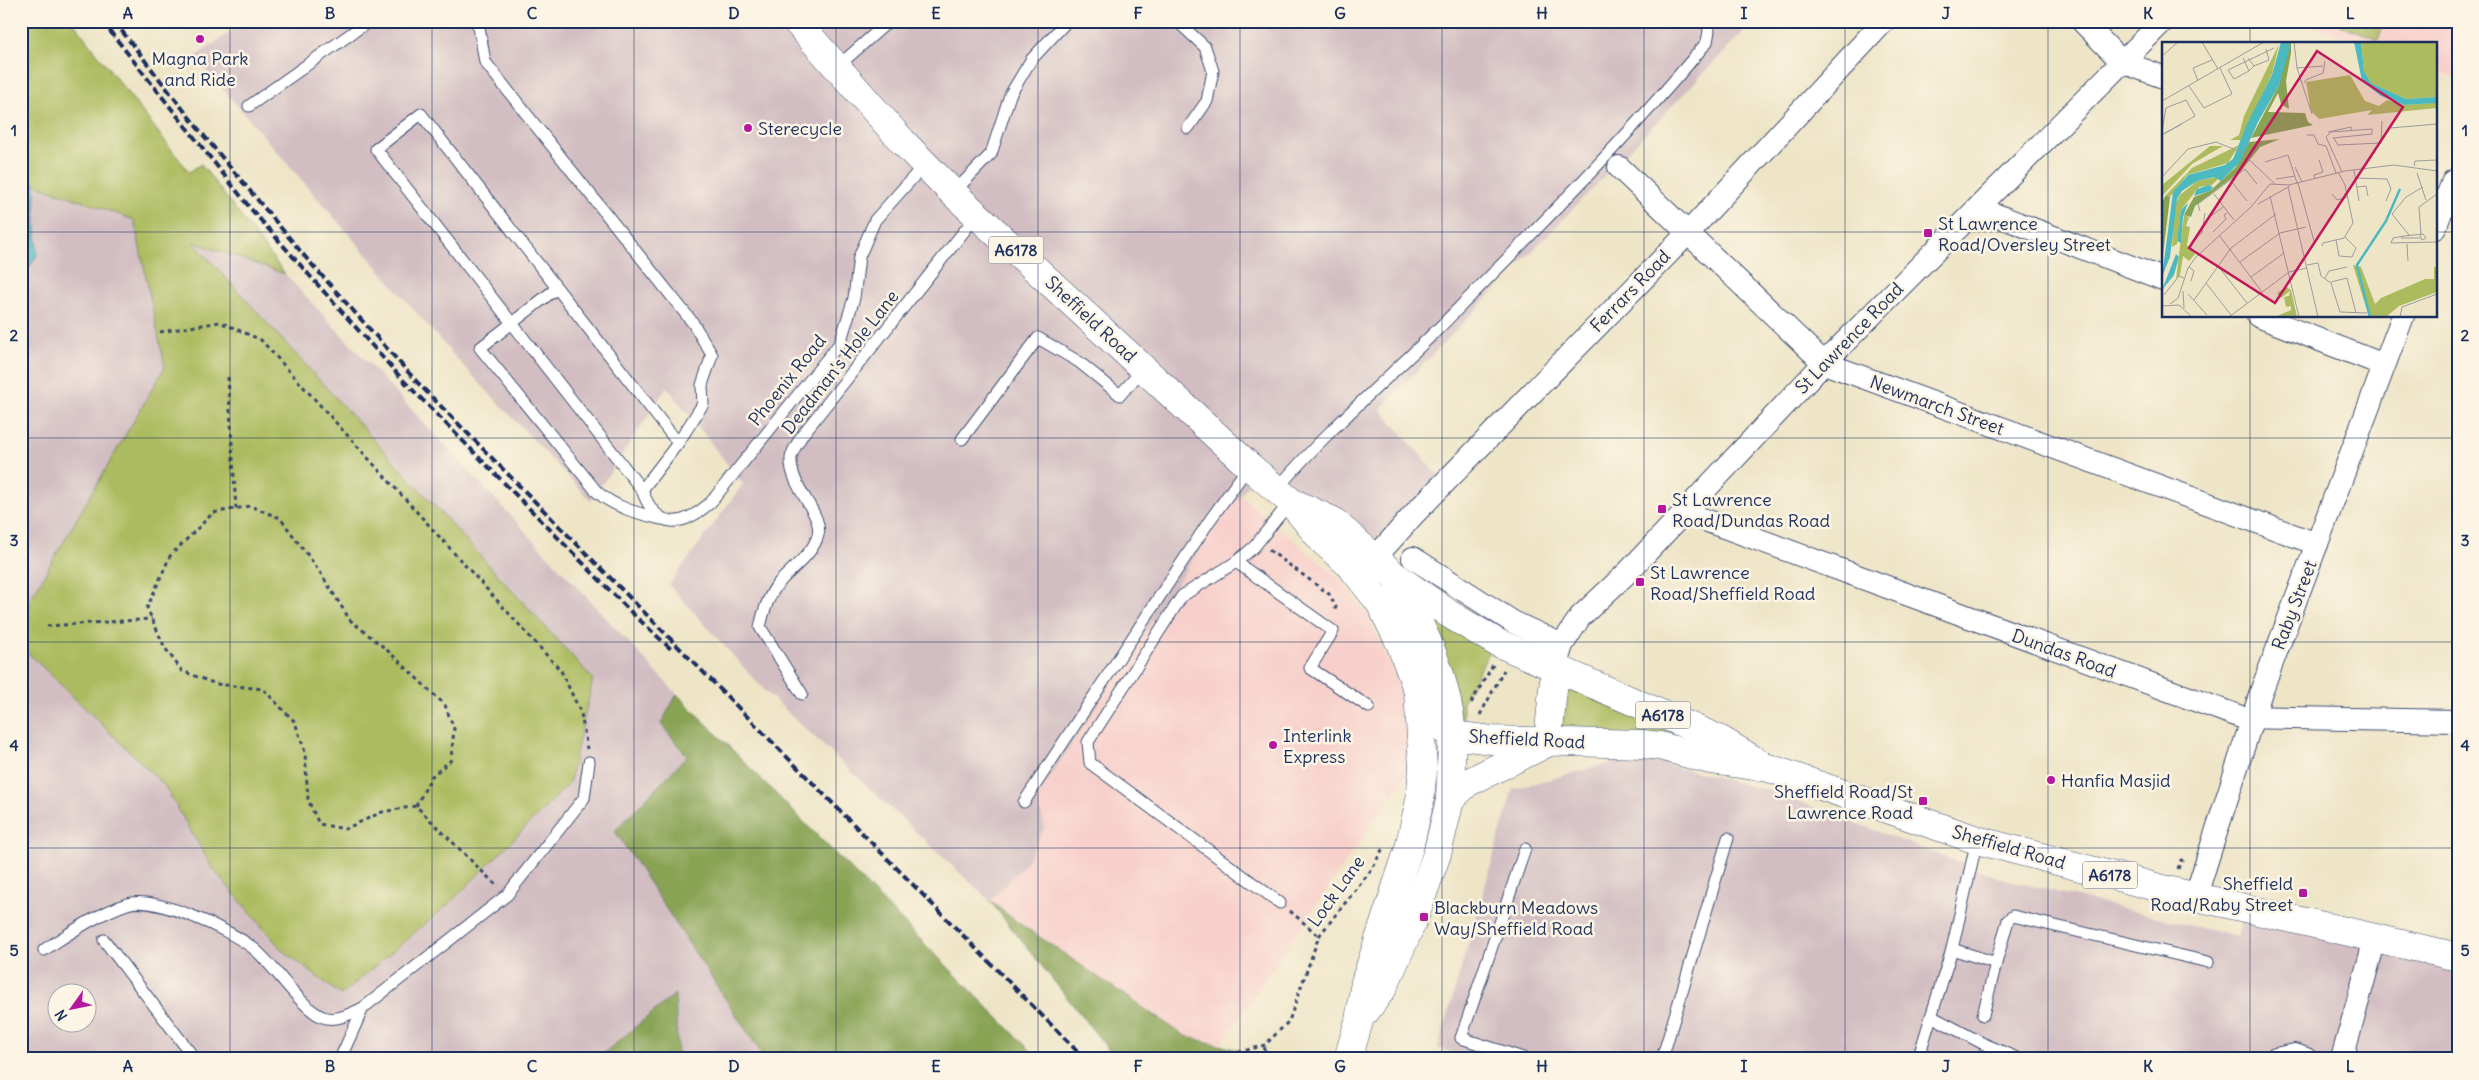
<svg xmlns="http://www.w3.org/2000/svg" width="2479" height="1080" font-family="Delius,sans-serif">
<style>
.built{fill:#f7d0cb}
.industrial{fill:#d2bec2;fill-rule:evenodd}
.green{fill:#acbb5e;stroke:#64755e}
.forest{fill:#89a355;stroke:#52695a}
.water{fill:#4ab9c0;stroke:#32748f}
.lines{fill:none;stroke-linecap:round;stroke-linejoin:round}
.lane-casing{stroke:#3b4a6e;stroke-width:13}
.street-casing{stroke:#3b4a6e;stroke-width:24}
.secondary-casing{stroke:#3b4a6e;stroke-width:29}
.primary-casing{stroke:#3b4a6e;stroke-width:29}
.path{stroke:#3b4a6e;stroke-width:3;stroke-dasharray:4 4;stroke-linecap:butt}
.lane{stroke:#fff;stroke-width:11}
.street{stroke:#fff;stroke-width:22}
.secondary{stroke:#fff;stroke-width:28}
.primary{stroke:#fff;stroke-width:28}
.rail{stroke:#1b2f5e;stroke-width:4;stroke-dasharray:8 4;stroke-linecap:butt}
.grid{fill:none;stroke:#1b2f5e;stroke-width:1;stroke-opacity:0.55}
.poi-dot{fill:#b5179e;stroke:#fcf5e5;stroke-width:2}
.labels{text-anchor:middle;dominant-baseline:central;stroke-width:5;stroke-linejoin:round;paint-order:stroke}
.shield{fill:#fcf5e5;stroke:#5e6a86;stroke-width:1}
.shield-label{font-size:16px;font-weight:bold;fill:#1b2f5e}
.poi-label{font-size:18px;fill:#1b2f5e;stroke:#fcf5e5;text-anchor:start}
.street-label{font-size:18px;fill:#1b2f5e;stroke:#fcf5e5}
.inset-river{fill:none;stroke:#4ab9c0;stroke-width:2.5}
.inset-road{fill:none;stroke:#9a9c9d;stroke-width:1}
.view{fill:#c2185b;fill-opacity:0.15;stroke:#c2185b;stroke-width:2.5}
.inset-edge{fill:none;stroke:#1b2f5e;stroke-width:2.5}
.neatline{fill:none;stroke:#1b2f5e;stroke-width:2}
.grid-label{font-size:16px;text-anchor:middle;font-weight:bold;fill:#1b2f5e}
</style>
<rect width="100%" height="100%" fill="#fcf5e5"/>
<filter id="ink" filterUnits="userSpaceOnUse"><feTurbulence type="fractalNoise" baseFrequency=".02" numOctaves="2"/><feDisplacementMap in="SourceGraphic" scale="10" xChannelSelector="R" yChannelSelector="G"/><feConvolveMatrix kernelMatrix="1 2 1 2 8 2 1 2 1" color-interpolation-filters="sRGB"/></filter>
<filter id="wash" filterUnits="userSpaceOnUse"><feTurbulence type="fractalNoise" baseFrequency=".0096" numOctaves="4" result="noise"/><feDisplacementMap in="SourceGraphic" scale="20" xChannelSelector="R" yChannelSelector="G"/><feGaussianBlur stdDeviation="1.12" result="paint"/><feColorMatrix in="noise" values="0 0 0 0 0 0 0 0 0 0 0 0 0 0 0 0 0 1.4 0 .05"/><feComposite in="paint" operator="in"/></filter>
<g filter="url(#wash)">
<rect width="100%" height="100%" fill="#eee5c7"/>
<g class="built">
<path d="M2301,21H2458V78L2435,70V44H2363Z"/>
<path d="M1240,495L1339,578L1369,617L1397,679L1407,727L1406,775L1220,1045L1185,1036L1016,921L990,901L1025,864L1045,827L1037,797L1216,524Z"/>
</g>
<g class="industrial">
<path d="M245,21H1754L1380,409L1445,483L1372,561L1255,477L1216,524L1037,797L1045,827L1025,864L990,901L765,691L669,585L743,484L667,387L591,501L456,358L195,57Z"/>
<path d="M35,184L285,274L677,694L661,724L692,764L615,831L765,1059H678L675,994L597,1059H21V388L27,271L37,255ZM58,992H88V1022H58Z"/>
<path d="M1636,756L1777,793L1997,877L2237,937L2248,901L2458,949V1059H1471L1438,1048L1513,789Z"/>
</g>
<g class="green">
<path d="M21,21H72L189,172L201,164L285,274L193,242L593,679L569,784L451,902L341,995L282,950L213,869L164,785L23,648L21,644V615L165,367L134,220L35,184L21,161Z"/>
<path d="M2330,21H2385L2378,39Z"/>
<path d="M1421,608L1490,651L1463,701V724Z"/>
<path d="M1562,685L1719,744L1561,731Z"/>
</g>
<g class="forest">
<path d="M677,694L1039,1059H765L615,831L687,756L661,724Z"/>
<path d="M990,901L1016,921L1185,1036L1272,1059H1116Z"/>
<path d="M675,994L678,1059H597Z"/>
</g>
<path class="water" d="M21,161L35,184L37,255L27,271L21,388Z"/>
</g>
<g filter="url(#ink)">
<g class="lines">
<defs>
<g id="lane">
<path d="M475,21L479,27L485,62L693,323L712,355L702,385L703,404L678,443L642,490"/>
<path d="M1177,21L1205,47L1213,71L1207,101L1188,128"/>
<path d="M837,67L889,21"/>
<path d="M249,106L369,21"/>
<path d="M953,193L991,154L1010,95L1031,60L1067,21"/>
<path d="M557,288L480,348L597,492C616,508 637,513 661,519"/>
<path d="M962,439L1038,338L1079,362L1120,395L1144,368"/>
<path d="M678,443L421,114L376,149L642,490C657,531 682,528 711,502L840,343L854,298L859,257L875,220L925,164"/>
<path d="M1277,489C1325,432 1382,384 1435,332C1528,238 1622,144 1707,42L1709,31L1707,21"/>
<path d="M1236,562L1333,631L1310,668L1369,707"/>
<path d="M802,694L760,627C763,613 768,597 777,585C789,570 813,555 818,535C824,514 789,487 791,458C792,450 799,441 803,434L977,215"/>
<path d="M1024,802L1210,520L1249,466"/>
<path d="M1525,849L1461,1038L1526,1059"/>
<path d="M1280,903L1090,763L1088,742L1182,596L1236,562L1254,547L1290,502"/>
<path d="M104,940L195,1059"/>
<path d="M1952,949L1996,963L2008,920L2013,916L2208,962"/>
<path d="M44,950C70,933 97,914 127,904C154,895 231,930 253,948C272,962 303,1011 323,1017C336,1022 352,1013 363,1008"/>
<path d="M1983,1015L1996,963"/>
<path d="M1931,1016L1982,1043L2019,1059"/>
<path d="M340,1059L363,1008L507,895L584,798L589,762"/>
<path d="M1662,1059L1728,838"/>
<path d="M1918,1059L1952,949L1977,840"/>
</g>
<g id="street">
<path d="M2082,21L2122,62L2163,77"/>
<path d="M1619,167L1824,363L2317,544"/>
<path d="M1978,208L2163,279"/>
<path d="M2435,228L2453,181"/>
<path d="M2258,316L2384,365"/>
<path d="M1683,512L2241,717L2458,721"/>
<path d="M1413,558L1513,622L1562,645"/>
<path d="M1374,559L1415,513L1687,234L1884,21"/>
<path d="M1555,668L1562,645L1580,617L1628,572L1824,363L2163,21"/>
<path d="M2195,898L2261,692L2403,316"/>
<path d="M2276,1059L2295,1055L2306,1059"/>
<path d="M2342,1059L2375,939"/>
</g>
<g id="secondary">
<path d="M1366,1011L1383,988L1414,918L1437,854L1450,800L1452,735"/>
<path d="M1348,1059L1359,1021L1365,982L1409,848L1420,800L1423,768L1418,692"/>
</g>
<g id="primary">
<path d="M796,21L903,142L953,193L1249,466L1290,501L1323,541L1350,565L1380,603L1400,643L1418,692L1430,715L1439,726L1452,735L1492,740L1643,744L1660,746L1710,760L1769,768L1977,840L2171,891L2458,957"/>
<path d="M1298,505L1333,521L1395,576L1449,614L1496,642L1719,739L1759,763"/>
<path d="M1398,582C1424,631 1448,678 1452,735"/>
<path d="M1548,742L1555,668"/>
<path d="M1450,800L1467,783L1547,743"/>
</g>
</defs>
<use href="#lane" class="lane-casing"/>
<use href="#street" class="street-casing"/>
<use href="#secondary" class="secondary-casing"/>
<use href="#primary" class="primary-casing"/>
<g class="path">
<path d="M2453,21L2458,26"/>
<path d="M160,332L220,322L261,340L561,671L581,713L587,749"/>
<path d="M228,377L236,509"/>
<path d="M1269,550L1329,594L1336,607L1333,613"/>
<path d="M47,626L152,619"/>
<path d="M1471,703L1493,665"/>
<path d="M1480,715L1504,670"/>
<path d="M416,806L432,776L451,760L454,729L445,705L387,650L350,620L318,569L280,518L250,506L213,513L170,556L147,608L165,648L182,671L216,684L263,689L295,722L305,752L308,800L319,824L345,829L382,812L416,806L497,886"/>
<path d="M2178,869L2181,860L2185,862"/>
<path d="M1290,911L1319,936"/>
<path d="M1215,1059L1265,1045L1289,1021L1319,936L1372,869L1383,848"/>
<path d="M1264,1059L1265,1045"/>
</g>
<use href="#lane" class="lane"/>
<use href="#street" class="street"/>
<use href="#secondary" class="secondary"/>
<use href="#primary" class="primary"/>
<g class="rail">
<path d="M102,21L251,209L310,276L401,378L632,613L672,650"/>
<path d="M114,21L200,131L307,259L417,382L1085,1059"/>
</g>
</g>
</g>
<path class="grid" d="M230,21V1059M432,21V1059M634,21V1059M836,21V1059M1038,21V1059M1240,21V1059M1442,21V1059M1644,21V1059M1845,21V1059M2048,21V1059M2250,21V44M21,232H2163M2435,232H2458M2250,316V1059M21,438H2458M21,642H2458M21,848H2458"/>
<g class="poi-dot">
<circle cx="200" cy="39" r="5"/>
<circle cx="748" cy="128" r="5"/>
<rect x="1923" y="228" width="10" height="10" rx="2.5"/>
<rect x="1657" y="504" width="10" height="10" rx="2.5"/>
<rect x="1635" y="577" width="10" height="10" rx="2.5"/>
<circle cx="1273" cy="745" r="5"/>
<circle cx="2051" cy="780" r="5"/>
<rect x="1918" y="796" width="10" height="10" rx="2.5"/>
<rect x="2298" y="888" width="10" height="10" rx="2.5"/>
<rect x="1419" y="912" width="10" height="10" rx="2.5"/>
</g>
<g class="labels">
<g class="shield">
<rect x="988.5" y="236.5" width="55" height="27" rx="4"/>
<rect x="1635.5" y="701.5" width="55" height="27" rx="4"/>
<rect x="2082.5" y="861.5" width="55" height="27" rx="4"/>
</g>
<g class="shield-label">
<text x="1016" y="250">A6178</text>
<text x="1663" y="715">A6178</text>
<text x="2110" y="875">A6178</text>
</g>
<g class="poi-label">
<text x="200" y="58" text-anchor="middle">Magna Park<tspan x="200" dy="21">and Ride</tspan></text>
<text x="758" y="128">Sterecycle</text>
<text x="1938" y="223">St Lawrence<tspan x="1938" dy="21">Road/Oversley Street</tspan></text>
<text x="1672" y="499">St Lawrence<tspan x="1672" dy="21">Road/Dundas Road</tspan></text>
<text x="1650" y="572">St Lawrence<tspan x="1650" dy="21">Road/Sheffield Road</tspan></text>
<text x="1283" y="735">Interlink<tspan x="1283" dy="21">Express</tspan></text>
<text x="2061" y="780">Hanfia Masjid</text>
<text x="1913" y="791" text-anchor="end">Sheffield Road/St<tspan x="1913" dy="21">Lawrence Road</tspan></text>
<text x="2293" y="883" text-anchor="end">Sheffield<tspan x="2293" dy="21">Road/Raby Street</tspan></text>
<text x="1434" y="907">Blackburn Meadows<tspan x="1434" dy="21">Way/Sheffield Road</tspan></text>
</g>
<g class="street-label">
<text transform="translate(1630 291) rotate(-46)">Ferrars Road</text>
<text transform="translate(1091 319) rotate(43)">Sheffield Road</text>
<text transform="translate(1849 338) rotate(-46)">St Lawrence Road</text>
<text transform="translate(840 362) rotate(-52)">Deadman's Hole Lane</text>
<text transform="translate(787 380) rotate(-51)">Phoenix Road</text>
<text transform="translate(1937 405) rotate(20)">Newmarch Street</text>
<text transform="translate(2294 605) rotate(-69)">Raby Street</text>
<text transform="translate(2064 653) rotate(20)">Dundas Road</text>
<text transform="translate(1527 739) rotate(3)">Sheffield Road</text>
<text transform="translate(2009 847) rotate(16)">Sheffield Road</text>
<text transform="translate(1336 891) rotate(-54)">Lock Lane</text>
</g>
</g>
<g transform="translate(2162 42)">
<rect width="275" height="275" fill="#eee5c7"/>
<path d="M199,0H275V55L244,57L209,41L202,29ZM117,2L110,32L79,98H68L77,93L82,74ZM188,33L203,59L217,64L225,58L242,63L271,61H275V66L205,73L210,68L157,77L149,69L144,40ZM77,103L66,121L25,133L8,155L4,153L30,126ZM48,104H61L30,122L0,154V143ZM54,135L56,137L50,143L37,145L19,168L15,202L10,205L12,164L18,153L35,139ZM22,173L27,175L24,184L28,185L25,203L33,212L27,219L21,214L18,233L14,237ZM191,223L199,225L213,262L219,256L263,237H272V225H275V250L237,264L224,275H207ZM124,245L129,248L135,275H113L129,268V264L124,265L122,255L127,254L128,249L119,256L115,251Z" fill="#acbb5e"/>
<path d="M127,0H129V11L124,39L127,67L119,62L116,51L106,70L143,71L146,80L151,83L89,96L117,43ZM118,97L98,105L79,129L33,164L29,175L22,173L32,155L48,149L74,125L87,100ZM4,153L8,155L0,221V160Z" fill="#89a355"/>
<path d="M119,0H127L128,5L117,43L96,80L78,120L59,139L52,135L35,139L20,149L15,157L8,215L0,235L11,150L26,133L63,123L71,117L85,82L110,33ZM192,0H199L202,29L209,41L244,57L275,55V61L242,63L219,54L200,39ZM47,143L51,145L48,149L32,154L35,147ZM26,161L21,175L19,201L15,199L19,168ZM14,212L17,215L12,233L0,248Z" fill="#4ab9c0"/>
<path class="inset-river" d="M208,275L195,223L224,179L238,147"/>
<path class="inset-road" d="M40,0L56,27M132,0L135,26L150,72M0,14L16,0M81,16L87,29L92,24M86,16L92,24L107,18L104,7M135,26L161,24M87,29L72,37L66,28L112,6M36,39L31,26L50,18M142,41L144,38L161,31L163,19M27,44L42,66L70,52L58,26M0,59L102,0M228,86L275,82M0,89L4,66L24,58L33,74L0,93M166,90L189,85V89M169,90L210,87V92L171,96M169,90L164,95L180,130M3,91L20,82M145,93H152L156,102L164,104L174,131M171,95L176,103L219,101L220,79M103,120L126,113L135,141M252,124L253,119L275,118M133,125L140,140M192,128L197,159M255,131L264,158M0,135L26,107L54,100L79,110L113,142M153,136L152,133L161,130L157,118M194,136L225,137L229,147L224,159M114,137L133,134M69,139L85,159M136,141L152,199M126,145L156,275M195,145L204,144L206,154M52,152L72,178M170,152L175,158L186,155M108,154L137,275M96,162L128,144M38,169L36,162L83,127L95,142M45,177L61,165M51,190L64,177L62,173L65,171M57,193L100,250M247,193L230,172L244,155L261,145M258,193L260,198L264,196L261,192L242,194L231,196L229,201L275,200M259,193L257,165L275,152M239,196H258M33,197L40,191L43,171M174,198L177,214L190,215L194,206L183,195M245,202L246,219M160,204L161,201L182,196L191,181L183,143L176,130M78,220L118,191L144,185M145,223L156,221L159,234L169,241L178,270L205,271M56,224L85,261M27,225L32,229L29,239M89,235L122,211M163,236L167,229L185,225M169,240L185,236L194,271M44,241L69,273M21,249L22,266M26,252L45,273M2,253L17,234L22,236M32,258L69,206L114,172M8,262L16,256L26,226L34,215L89,165L108,142L127,143L183,129L232,123L275,129M0,264L17,263L30,275M67,275L127,230L145,226M238,275L240,265L275,252"/>
<path class="view" d="M155,9L241,65L113,261L27,206Z"/>
<rect width="275" height="275" class="inset-edge"/>
</g>
<rect width="2479" height="1080" fill="none" stroke="#fcf5e5" stroke-width="55"/>
<g transform="translate(72 1008) rotate(237)"><circle r="24" fill="#fcf5e5" stroke="#a2a6af"/>
<path d="M0-4L9 19L0 12L-9 19Z" fill="#b5179e"/>
<text y="-8" font-size="14" font-weight="bold" text-anchor="middle" fill="#1b2f5e">N</text>
</g>
<rect x="28" y="28" width="2424" height="1024" class="neatline"/>
<g class="grid-label">
<text x="128" y="19">A</text>
<text x="330" y="19">B</text>
<text x="532" y="19">C</text>
<text x="734" y="19">D</text>
<text x="936" y="19">E</text>
<text x="1138" y="19">F</text>
<text x="1340" y="19">G</text>
<text x="1542" y="19">H</text>
<text x="1744" y="19">I</text>
<text x="1946" y="19">J</text>
<text x="2148" y="19">K</text>
<text x="2350" y="19">L</text>
<text x="14" y="136">1</text>
<text x="2465" y="136">1</text>
<text x="14" y="341">2</text>
<text x="2465" y="341">2</text>
<text x="14" y="546">3</text>
<text x="2465" y="546">3</text>
<text x="14" y="751">4</text>
<text x="2465" y="751">4</text>
<text x="14" y="956">5</text>
<text x="2465" y="956">5</text>
<text x="128" y="1072">A</text>
<text x="330" y="1072">B</text>
<text x="532" y="1072">C</text>
<text x="734" y="1072">D</text>
<text x="936" y="1072">E</text>
<text x="1138" y="1072">F</text>
<text x="1340" y="1072">G</text>
<text x="1542" y="1072">H</text>
<text x="1744" y="1072">I</text>
<text x="1946" y="1072">J</text>
<text x="2148" y="1072">K</text>
<text x="2350" y="1072">L</text>
</g>
</svg>
